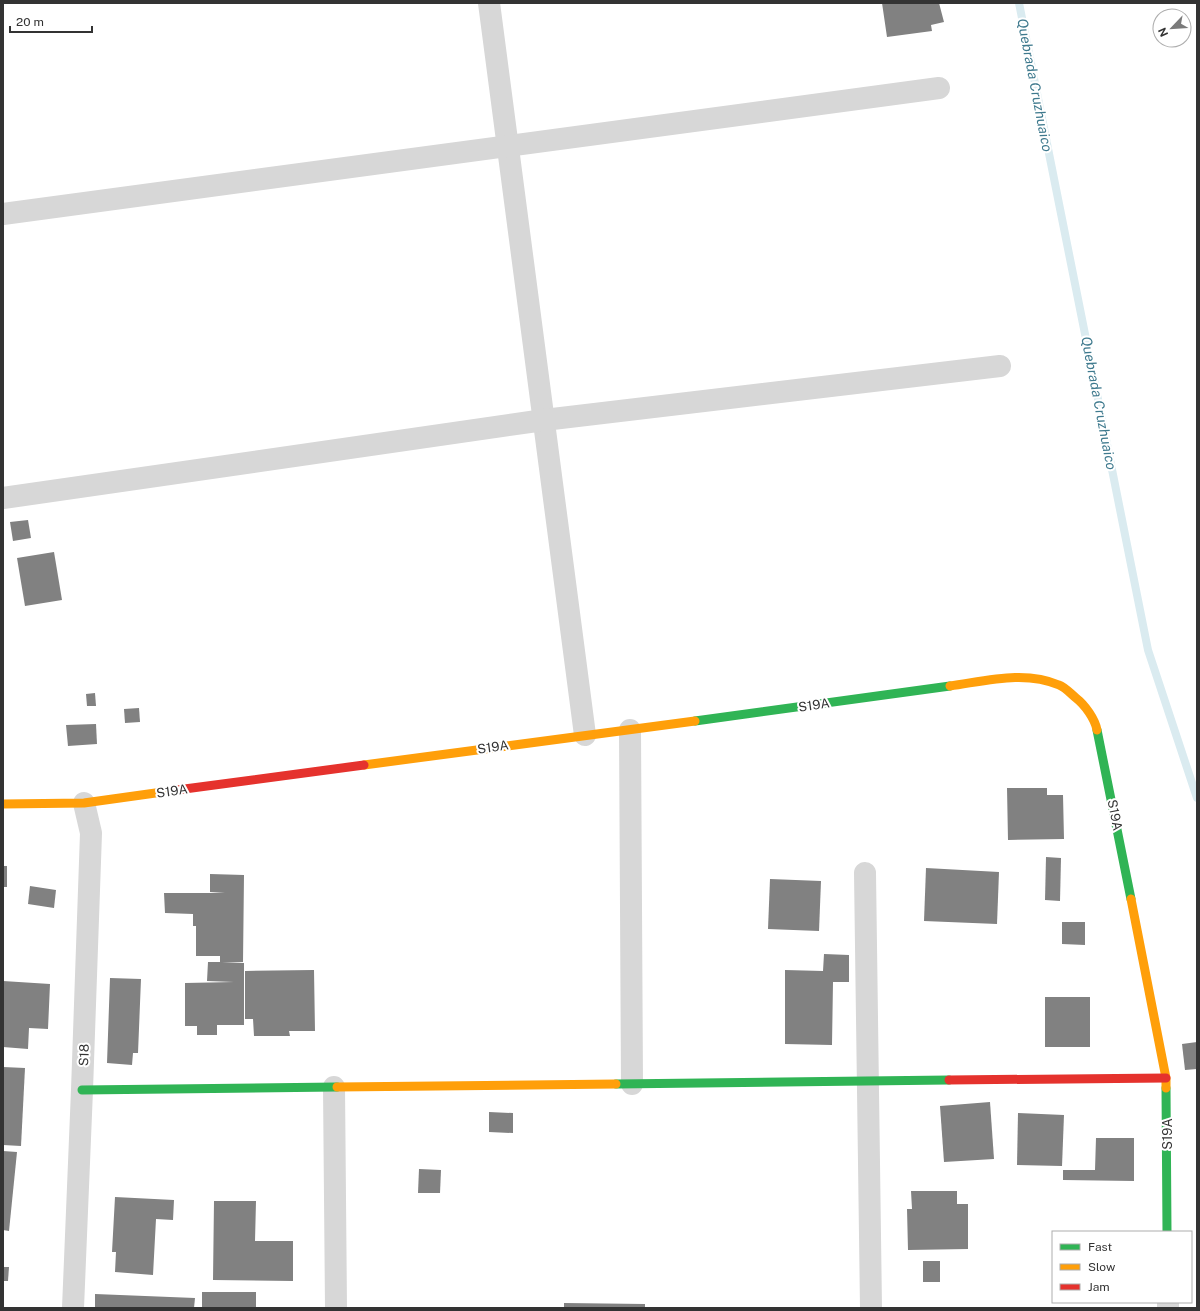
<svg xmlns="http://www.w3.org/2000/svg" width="1200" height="1311" font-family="'Public Sans',sans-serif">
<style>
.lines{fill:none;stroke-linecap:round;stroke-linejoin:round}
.stream{stroke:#daebf0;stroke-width:8}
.building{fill:#818181}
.street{stroke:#d7d7d7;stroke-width:22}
.fast{stroke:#30b455;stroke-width:9}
.slow{stroke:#ff9f0a;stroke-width:9}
.jam{stroke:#e5322d;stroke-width:9}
.labels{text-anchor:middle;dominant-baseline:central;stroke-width:4;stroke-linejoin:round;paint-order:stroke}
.street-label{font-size:13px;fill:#333;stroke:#fff}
.water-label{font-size:14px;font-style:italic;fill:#3f7a8e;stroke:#fff}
</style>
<rect width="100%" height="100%" fill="#fff"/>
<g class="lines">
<path class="stream" d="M1019,3L1148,650L1197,798"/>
</g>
<g class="building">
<path d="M882,3H939L944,22L931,25L932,31L887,37Z"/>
<path d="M28,520L31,538L13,541L10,522Z"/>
<path d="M54,552L62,600L25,606L17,558Z"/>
<path d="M95,693L96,706H87L86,694Z"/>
<path d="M139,708L140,722L125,723L124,709Z"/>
<path d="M96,724L97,744L68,746L66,725Z"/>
<path d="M1007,788H1047V795H1063L1064,839L1008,840Z"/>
<path d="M1046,857L1061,858L1060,901L1045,900Z"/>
<rect x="3" y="866" width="4" height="21"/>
<path d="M926,868L999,872L997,924L924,921Z"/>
<path d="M210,874L244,875L243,962H222L244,963V1025H217V1035H197V1026H185V983L234,982L207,981L208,962H220V956H196V926H193V914L165,913L164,893H225L210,892Z"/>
<path d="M770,879L821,881L819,931L768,929Z"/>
<path d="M30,886L56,890L54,908L28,904Z"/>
<path d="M1062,922H1085V945L1062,944Z"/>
<path d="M824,954L849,955V982H833L832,1045L785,1044V970L823,971Z"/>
<path d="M314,970L315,1031H289L290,1036H254L253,1019H245V971Z"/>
<path d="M110,978L141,979L138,1053H133L132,1065L107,1063Z"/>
<path d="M3,981L50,984L48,1029L29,1028L28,1049L3,1047Z"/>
<rect x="1045" y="997" width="45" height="50"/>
<path d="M1197,1042V1069L1185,1070L1182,1044Z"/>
<path d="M3,1067L25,1068L21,1146L3,1145Z"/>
<path d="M990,1102L994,1159L944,1162L940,1106Z"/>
<path d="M489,1112L513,1113V1133L489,1132Z"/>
<path d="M1018,1113L1064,1115L1062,1166L1017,1165Z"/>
<path d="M1096,1138H1134V1181L1063,1180V1170H1095Z"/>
<path d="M3,1151L17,1152L9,1231L3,1230Z"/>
<path d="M419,1169L441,1170L440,1193H418Z"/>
<path d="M911,1191H957V1204H968V1249L908,1250L907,1209H912Z"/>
<path d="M115,1197L174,1200L173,1220L156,1219L153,1275L115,1272L116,1252H112Z"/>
<path d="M214,1201H256L255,1241H293V1281L213,1280Z"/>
<rect x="923" y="1261" width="17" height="21"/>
<path d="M3,1267H9L8,1281H3Z"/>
<rect x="202" y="1292" width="54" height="16"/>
<path d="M95,1294L195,1298L194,1308H95Z"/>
<path d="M564,1303L645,1304V1308H564Z"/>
</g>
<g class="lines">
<g class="street">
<path d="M489,3L585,735"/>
<path d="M3,214L939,88"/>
<path d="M3,498L544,420L1000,366"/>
<path d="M630,730L632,1084"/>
<path d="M865,873L871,1308"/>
<path d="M334,1087L336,1308"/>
<path d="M1168,1302V1308"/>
<path d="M73,1308L82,1090L91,833L84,803"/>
</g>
<g class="fast">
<path d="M695,721L950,686"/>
<path d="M1097,730L1131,899"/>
<path d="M616,1084L949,1080"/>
<path d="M1166,1088L1167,1232"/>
<path d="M82,1090L337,1087"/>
</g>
<g class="slow">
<path d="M950,686C986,681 1025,670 1059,685C1065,687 1071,694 1076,698C1085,705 1095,719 1097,730"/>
<path d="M364,765L695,721"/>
<path d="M3,804L84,803L177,790"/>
<path d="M1131,899L1166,1078V1088"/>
<path d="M337,1087L616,1084"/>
</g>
<g class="jam">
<path d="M177,790L364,765"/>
<path d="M949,1080L1166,1078"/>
</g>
</g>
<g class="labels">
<g class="street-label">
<text transform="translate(814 705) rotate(-8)">S19A</text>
<text transform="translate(493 747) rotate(-8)">S19A</text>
<text transform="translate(172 791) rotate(-8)">S19A</text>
<text transform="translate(1115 815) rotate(79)">S19A</text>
<text transform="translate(84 1055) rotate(-88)">S18</text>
<text transform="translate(1167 1134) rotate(-90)">S19A</text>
</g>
<g class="water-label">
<text transform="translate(1035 85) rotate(79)">Quebrada Cruzhuaico</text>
<text transform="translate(1099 403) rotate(79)">Quebrada Cruzhuaico</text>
</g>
</g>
<rect width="1200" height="1311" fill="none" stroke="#333333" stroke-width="8"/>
<rect x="1052" y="1231" width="140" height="72" fill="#ffffff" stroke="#adadad"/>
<rect x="1060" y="1244" width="20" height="6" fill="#30b455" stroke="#adadad"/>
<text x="1088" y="1251" font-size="12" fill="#333333">Fast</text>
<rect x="1060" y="1264" width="20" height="6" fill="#ff9f0a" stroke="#adadad"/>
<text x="1088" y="1271" font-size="12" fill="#333333">Slow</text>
<rect x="1060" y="1284" width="20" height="6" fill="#e5322d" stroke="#adadad"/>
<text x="1088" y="1291" font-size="12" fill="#333333">Jam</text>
<g transform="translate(1172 28) rotate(245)"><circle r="19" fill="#ffffff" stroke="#adadad"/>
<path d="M0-3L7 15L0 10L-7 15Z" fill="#7a7a7a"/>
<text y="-6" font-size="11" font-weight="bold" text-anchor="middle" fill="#333333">N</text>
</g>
<path d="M10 26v6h82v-6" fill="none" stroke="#333333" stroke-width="2"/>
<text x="16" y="26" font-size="12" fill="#333333" stroke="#ffffff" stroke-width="3" paint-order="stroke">20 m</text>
</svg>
